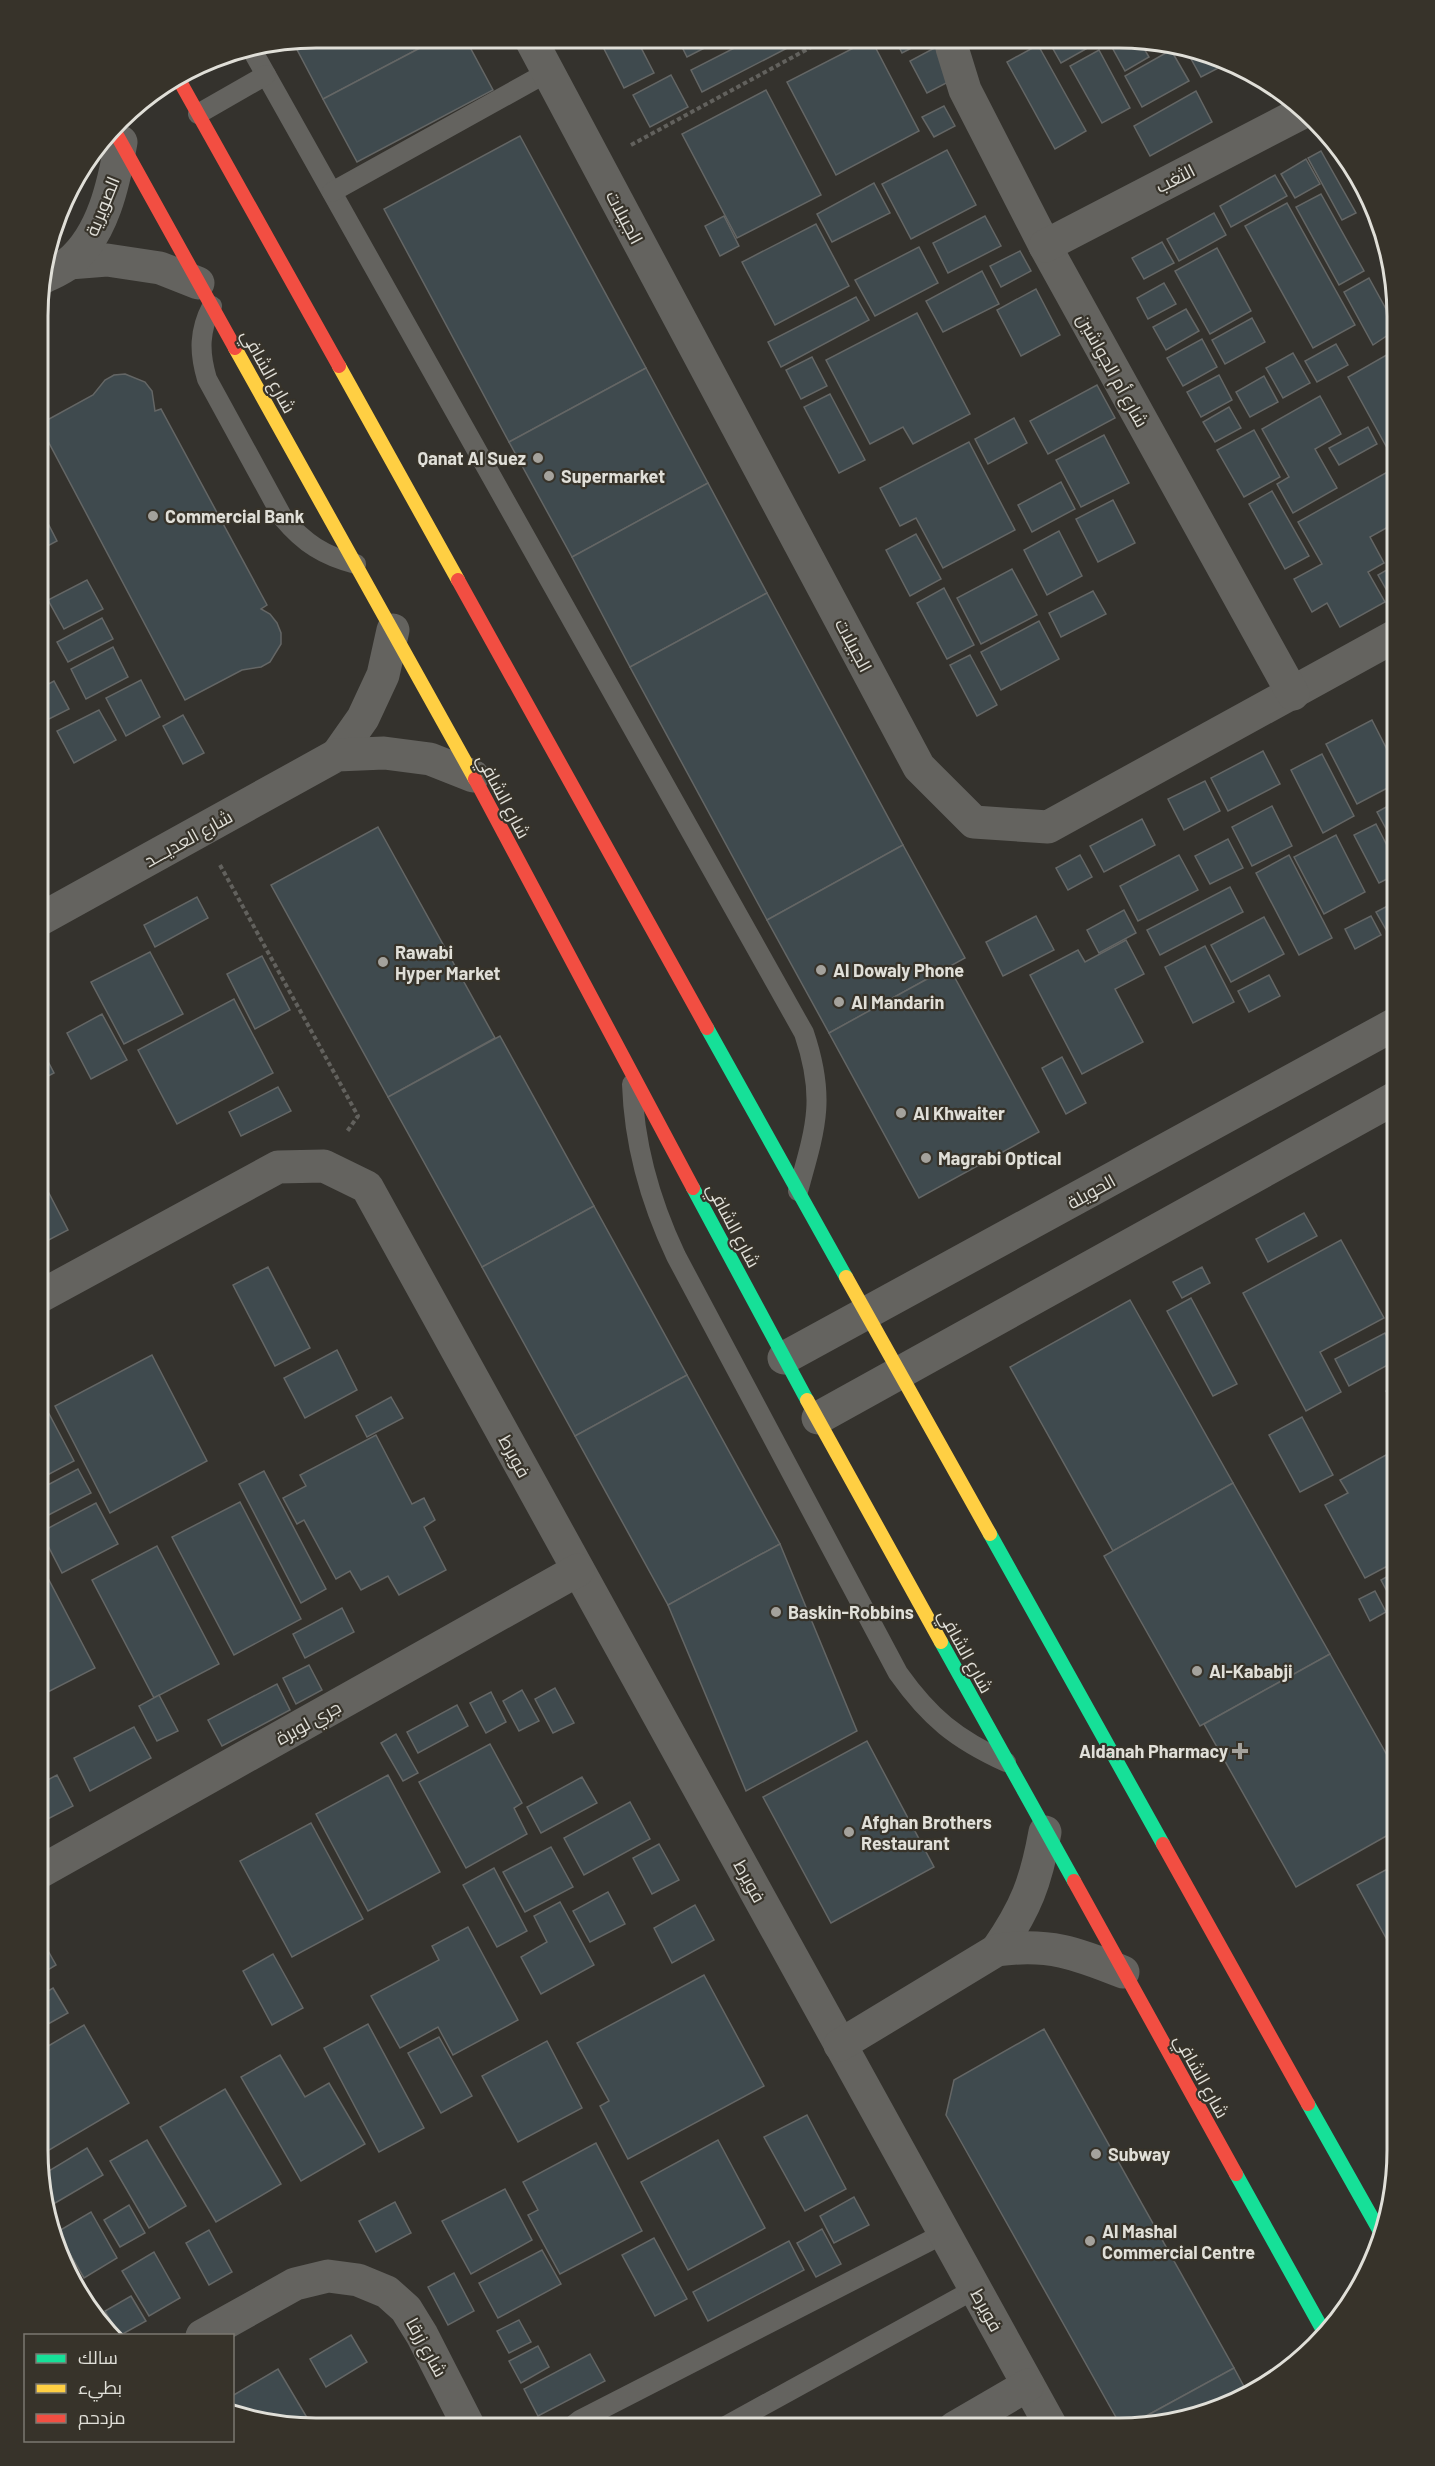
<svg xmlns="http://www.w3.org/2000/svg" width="1435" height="2466" font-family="Barlow,Cairo,sans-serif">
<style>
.building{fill:#3f4a4e;stroke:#646665;stroke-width:1.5}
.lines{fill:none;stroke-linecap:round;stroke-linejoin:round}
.path{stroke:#62615d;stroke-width:4;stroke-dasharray:4.5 3;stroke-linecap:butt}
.lane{stroke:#64635f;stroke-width:20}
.street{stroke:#64635f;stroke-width:33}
.fast{stroke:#16e098;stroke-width:14}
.slow{stroke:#ffcf43;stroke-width:14}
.jam{stroke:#f24e42;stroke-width:14}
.poi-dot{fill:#a4a29c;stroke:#37332a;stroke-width:2}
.labels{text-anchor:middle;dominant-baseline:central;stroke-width:4.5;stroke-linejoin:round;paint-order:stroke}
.street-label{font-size:18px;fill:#e0dfd8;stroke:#37332a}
.poi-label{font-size:18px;font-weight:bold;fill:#e0dfd8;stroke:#37332a;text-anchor:start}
.rim{fill:none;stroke:#e0dfd8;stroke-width:3}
</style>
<rect width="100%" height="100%" fill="#34322d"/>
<g class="building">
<path d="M316,38H439L323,99L293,42Z"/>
<path d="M439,38H465L493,90L357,162L323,99Z"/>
<path d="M609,38H636L654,73L624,88L601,43Z"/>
<path d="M678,39H722L687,57Z"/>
<path d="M752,39H794L797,43L702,92L691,70Z"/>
<path d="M871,39L919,131L836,175L787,82Z"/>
<path d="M895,39H929L902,53Z"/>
<path d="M1048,40H1099L1100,41L1061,63Z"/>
<path d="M1108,40H1139L1149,57L1125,71Z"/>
<path d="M940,45L956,78L927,93L910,61Z"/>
<path d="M1038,45L1086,131L1055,149L1007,62Z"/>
<path d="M1185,48L1226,59L1230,62L1201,77Z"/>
<path d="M1099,50L1130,108L1102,123L1070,66Z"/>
<path d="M1171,50L1189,81L1142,107L1125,76Z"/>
<path d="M671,75L688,107L650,127L633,95Z"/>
<path d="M766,90L821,195L737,238L682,134Z"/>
<path d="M1196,91L1212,122L1150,156L1134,126Z"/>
<path d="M944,106L955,126L934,137L922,117Z"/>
<path d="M520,136L646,368L509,442L384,209Z"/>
<path d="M947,150L976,205L911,239L882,184Z"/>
<path d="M1321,151L1356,213L1342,220L1308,158Z"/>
<path d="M1306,159L1320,184L1295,198L1281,174Z"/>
<path d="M1275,175L1287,196L1231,227L1220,206Z"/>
<path d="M874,183L890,213L832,242L817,214Z"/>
<path d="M1321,194L1364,271L1339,285L1296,207Z"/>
<path d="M1287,203L1355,325L1313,348L1245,226Z"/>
<path d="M1214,213L1226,235L1179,261L1167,239Z"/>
<path d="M724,216L739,246L720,256L705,226Z"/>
<path d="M985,216L1001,246L948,273L933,243Z"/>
<path d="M816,224L849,286L775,325L742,262Z"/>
<path d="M1162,242L1174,263L1144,279L1132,258Z"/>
<path d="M919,247L938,283L875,316L855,280Z"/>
<path d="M1217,248L1251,311L1210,334L1175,271Z"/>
<path d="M1020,251L1031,271L1001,287L990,266Z"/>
<path d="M982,271L999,304L943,332L926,301Z"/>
<path d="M1369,278L1397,329L1373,345L1344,292Z"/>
<path d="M1164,283L1176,304L1148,319L1137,298Z"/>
<path d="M1036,289L1060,335L1021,356L997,310Z"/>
<path d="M856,297L869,320L781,367L768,342Z"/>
<path d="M1186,309L1199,331L1166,350L1153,327Z"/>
<path d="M917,313L970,414L913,444L903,427L870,444L826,360Z"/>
<path d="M1252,318L1265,342L1225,364L1212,340Z"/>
<path d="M1202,339L1217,367L1183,386L1167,358Z"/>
<path d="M1336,344L1348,365L1317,382L1305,361Z"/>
<path d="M1397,349V466L1348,377Z"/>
<path d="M1293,353L1310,383L1283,398L1266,368Z"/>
<path d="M812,357L827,386L801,399L786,370Z"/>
<path d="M646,368L708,483L572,557L509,442Z"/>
<path d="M125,374L145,382L152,391L155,411L161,409L267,605L261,609L270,614L277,623L281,633V644L270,662L261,667L242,670L185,700L40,426V424L93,395L105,380L114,375Z"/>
<path d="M1219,375L1232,400L1201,417L1187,392Z"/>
<path d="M1264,376L1278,402L1250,417L1236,392Z"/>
<path d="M1097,385L1115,418L1048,454L1030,421Z"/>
<path d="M830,394L865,460L839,473L804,407Z"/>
<path d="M1320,396L1341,434L1315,449L1337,488L1293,513L1277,484L1289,477L1262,429Z"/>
<path d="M1229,407L1241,428L1215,442L1203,422Z"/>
<path d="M1014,418L1027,443L988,464L975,439Z"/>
<path d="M1368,427L1377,444L1339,465L1329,448Z"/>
<path d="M1254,430L1280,477L1244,497L1217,450Z"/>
<path d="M1104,435L1129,483L1081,507L1056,460Z"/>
<path d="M969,442L1015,530L943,568L916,518L900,526L880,488Z"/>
<path d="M1391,470L1397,481V522L1370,537L1384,563L1368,572L1385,602L1340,627L1327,603L1312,612L1294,579L1322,564L1298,522Z"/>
<path d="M1061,482L1075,509L1032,532L1018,505Z"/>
<path d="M708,483L767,593L630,667L572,557Z"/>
<path d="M1272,491L1309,556L1285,569L1249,504Z"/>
<path d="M1113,500L1135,543L1098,562L1076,519Z"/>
<path d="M40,508L57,541L40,550Z"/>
<path d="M1397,529V546L1390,533Z"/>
<path d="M1059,531L1082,576L1047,595L1024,550Z"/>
<path d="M916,534L941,579L910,596L886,550Z"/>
<path d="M1397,564V592L1390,596L1378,575Z"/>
<path d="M1012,569L1037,615L981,644L957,598Z"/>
<path d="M87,580L103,609L64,629L48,600Z"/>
<path d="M944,588L974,645L947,659L917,603Z"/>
<path d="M1093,591L1106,614L1061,637L1049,613Z"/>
<path d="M767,593L903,845L767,920L630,667Z"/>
<path d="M102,618L113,639L68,662L57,642Z"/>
<path d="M1039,621L1059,659L1001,690L981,652Z"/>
<path d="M113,647L128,677L86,699L71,669Z"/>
<path d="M970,655L997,705L977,716L950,665Z"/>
<path d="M141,680L160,717L126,736L106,698Z"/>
<path d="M54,681L69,709L39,724V689Z"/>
<path d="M1397,700V725L1387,705Z"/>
<path d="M99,710L116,740L74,763L57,731Z"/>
<path d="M183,715L204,753L183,764L163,726Z"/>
<path d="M1372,720L1397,769V783L1357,804L1326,744Z"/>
<path d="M1263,751L1280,784L1228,811L1211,778Z"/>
<path d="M1322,754L1354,816L1323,833L1291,770Z"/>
<path d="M1205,781L1220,811L1184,830L1168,799Z"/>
<path d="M1397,801V849L1377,812Z"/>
<path d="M1272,806L1292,846L1252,866L1232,827Z"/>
<path d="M39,808L48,825L39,829Z"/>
<path d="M1142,819L1155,845L1104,872L1090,846Z"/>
<path d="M1376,824L1397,865V874L1379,883L1354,835Z"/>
<path d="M378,827L495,1038L388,1097L271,885Z"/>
<path d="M1336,835L1365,892L1324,914L1294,857Z"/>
<path d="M1228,839L1243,868L1210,884L1195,856Z"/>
<path d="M903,845L965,958L829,1033L767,920Z"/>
<path d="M1080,855L1092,877L1068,890L1056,868Z"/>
<path d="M1179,855L1198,890L1138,921L1120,886Z"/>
<path d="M1289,855L1332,938L1299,955L1256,873Z"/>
<path d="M1230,887L1243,912L1160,955L1147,930Z"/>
<path d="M197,897L208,918L155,947L144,925Z"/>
<path d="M1397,901V928L1388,933L1376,912Z"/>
<path d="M1124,910L1136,933L1099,953L1087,930Z"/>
<path d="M1036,916L1054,950L1003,976L986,942Z"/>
<path d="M1371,916L1381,935L1355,949L1345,929Z"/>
<path d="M1264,917L1284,954L1231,982L1211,945Z"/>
<path d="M1126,940L1144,974L1115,989L1143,1042L1082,1074L1030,975L1078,950L1085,962Z"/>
<path d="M1205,946L1234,1002L1193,1023L1165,967Z"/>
<path d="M150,952L183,1014L124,1044L91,982Z"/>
<path d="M262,956L290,1010L255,1029L227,974Z"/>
<path d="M949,967L1039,1132L919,1198L829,1033Z"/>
<path d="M1269,975L1280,996L1249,1012L1238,991Z"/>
<path d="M234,999L273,1073L177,1124L138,1050Z"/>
<path d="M102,1014L127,1060L91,1079L67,1033Z"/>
<path d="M500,1036L594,1206L482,1267L388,1097Z"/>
<path d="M42,1050L54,1073L39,1081V1051Z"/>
<path d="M1062,1057L1086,1103L1066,1114L1042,1068Z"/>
<path d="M278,1087L291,1111L241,1136L229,1112Z"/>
<path d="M39,1174L68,1230L39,1245Z"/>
<path d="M594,1206L687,1375L575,1436L482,1267Z"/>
<path d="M1304,1213L1317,1236L1268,1262L1256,1239Z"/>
<path d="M1341,1240L1384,1318L1320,1352L1341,1392L1306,1411L1243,1293Z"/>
<path d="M268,1267L310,1348L275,1366L233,1285Z"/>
<path d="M1202,1267L1210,1283L1182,1298L1173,1282Z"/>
<path d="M1191,1298L1237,1384L1213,1396L1167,1311Z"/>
<path d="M1130,1300L1233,1483L1113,1551L1010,1367Z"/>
<path d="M1385,1333L1397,1360L1349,1386L1335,1359Z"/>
<path d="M337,1350L357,1390L305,1418L284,1378Z"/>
<path d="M152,1355L207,1461L110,1513L55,1406Z"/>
<path d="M687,1375L780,1544L668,1605L575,1436Z"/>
<path d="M1397,1385V1413L1386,1391Z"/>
<path d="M38,1393L74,1461L38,1480Z"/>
<path d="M391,1397L403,1418L367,1437L356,1416Z"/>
<path d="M1302,1417L1333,1475L1300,1492L1269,1435Z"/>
<path d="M376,1435L412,1504L424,1498L435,1520L424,1527L446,1570L399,1595L388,1576L361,1590L350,1571L336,1579L304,1520L297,1524L283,1498L306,1486L300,1475Z"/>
<path d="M1397,1449V1561L1365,1578L1325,1505L1348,1493L1340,1480Z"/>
<path d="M78,1469L91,1493L39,1520L38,1490Z"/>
<path d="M264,1471L326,1589L301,1603L239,1484Z"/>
<path d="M1233,1483L1330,1654L1200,1726L1104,1556Z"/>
<path d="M240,1502L301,1619L234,1655L172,1537Z"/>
<path d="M96,1503L118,1544L62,1573L41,1532Z"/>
<path d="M780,1544L857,1731L746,1791L668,1605Z"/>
<path d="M157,1546L219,1664L154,1698L92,1580Z"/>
<path d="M38,1559L95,1668L38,1697Z"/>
<path d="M1397,1571V1610L1381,1580Z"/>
<path d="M1375,1591L1386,1612L1370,1621L1359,1599Z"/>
<path d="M342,1608L354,1632L305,1658L293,1634Z"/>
<path d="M1330,1654L1397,1773V1830L1296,1887L1204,1724Z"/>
<path d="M309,1665L322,1690L296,1704L283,1678Z"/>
<path d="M277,1684L290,1710L222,1746L208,1720Z"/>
<path d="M555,1688L574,1723L553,1733L535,1699Z"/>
<path d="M522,1690L539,1721L519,1731L503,1701Z"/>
<path d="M491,1692L506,1722L486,1733L470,1703Z"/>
<path d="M159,1695L178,1731L157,1741L139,1706Z"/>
<path d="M457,1705L468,1726L418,1753L407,1732Z"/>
<path d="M134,1727L151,1758L90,1791L74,1758Z"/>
<path d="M396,1734L418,1773L403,1781L381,1743Z"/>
<path d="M867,1741L934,1867L831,1923L763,1797Z"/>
<path d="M490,1744L522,1803L514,1808L527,1834L466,1868L419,1782Z"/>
<path d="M57,1775L73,1806L38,1824V1785Z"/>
<path d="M388,1775L440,1872L368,1911L316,1814Z"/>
<path d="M582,1777L597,1803L541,1833L527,1807Z"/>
<path d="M630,1802L650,1839L584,1875L564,1838Z"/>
<path d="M311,1823L363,1919L292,1957L240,1861Z"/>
<path d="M659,1844L679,1880L652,1894L633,1858Z"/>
<path d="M551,1847L573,1887L525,1912L503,1872Z"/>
<path d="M1397,1864V1958L1357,1885Z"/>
<path d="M494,1868L527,1931L497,1947L463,1885Z"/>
<path d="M608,1892L625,1924L590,1942L573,1911Z"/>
<path d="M560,1902L594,1965L541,1994L521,1957L547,1942L534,1916Z"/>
<path d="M695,1905L714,1940L672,1963L654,1928Z"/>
<path d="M468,1927L518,2020L453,2055L438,2027L400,2048L371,1996L439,1960L432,1946Z"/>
<path d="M38,1933L56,1965L38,1976Z"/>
<path d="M273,1954L303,2008L272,2025L243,1971Z"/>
<path d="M704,1975L764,2086L628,2159L600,2106L609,2101L577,2043Z"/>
<path d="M53,1988L68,2013L41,2028L38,2022V1997Z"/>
<path d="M368,2024L424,2128L379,2152L324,2048Z"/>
<path d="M84,2025L129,2103L39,2156L38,2052Z"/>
<path d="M1044,2029L1234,2368L1126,2427L1122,2428L946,2115L954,2080Z"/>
<path d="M439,2037L472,2096L441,2113L408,2053Z"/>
<path d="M547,2041L582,2108L518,2142L482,2076Z"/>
<path d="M280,2055L305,2097L329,2083L365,2144L301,2181L241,2077Z"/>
<path d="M225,2089L281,2184L216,2222L160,2127Z"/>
<path d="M807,2115L846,2189L805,2211L764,2137Z"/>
<path d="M147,2140L186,2206L149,2228L110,2161Z"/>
<path d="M718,2140L765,2228L688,2270L641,2182Z"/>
<path d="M596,2143L642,2231L560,2274L528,2215L538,2210L523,2182Z"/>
<path d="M87,2148L103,2175L50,2206L42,2175Z"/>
<path d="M505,2189L532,2240L471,2274L442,2221Z"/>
<path d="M854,2197L869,2225L834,2243L820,2216Z"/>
<path d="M395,2202L411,2233L376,2252L359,2221Z"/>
<path d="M129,2205L145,2233L120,2247L104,2220Z"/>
<path d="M91,2212L117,2258L84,2278L57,2232Z"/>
<path d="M822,2229L841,2264L816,2277L797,2243Z"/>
<path d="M209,2230L232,2272L209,2285L186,2243Z"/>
<path d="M654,2238L687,2299L655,2316L622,2255Z"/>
<path d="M789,2241L804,2270L708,2321L693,2292Z"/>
<path d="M542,2250L561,2284L498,2318L479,2283Z"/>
<path d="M154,2252L180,2298L149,2316L122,2271Z"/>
<path d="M454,2273L474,2311L448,2325L428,2287Z"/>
<path d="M90,2296L113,2336L95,2320L84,2300Z"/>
<path d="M131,2296L146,2321L119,2336L105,2311Z"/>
<path d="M519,2320L531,2342L509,2353L497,2331Z"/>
<path d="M351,2335L367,2362L326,2387L310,2359Z"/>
<path d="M538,2346L549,2367L521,2383L509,2361Z"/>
<path d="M590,2354L605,2381L538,2416L524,2389Z"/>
<path d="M1234,2368L1248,2394L1225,2407L1126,2427Z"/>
<path d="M278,2369L312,2426H280L232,2414V2396Z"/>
</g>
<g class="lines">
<g class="path">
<path d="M631,145L826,39"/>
<path d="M220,865L358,1116L346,1133"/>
</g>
<g class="lane">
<path d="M252,50L804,1033C826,1098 816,1127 798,1191"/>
<path d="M198,114L266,75"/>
<path d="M332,192L548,72"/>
<path d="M212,306C199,331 199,352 207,379L283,518C304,543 324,556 356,564"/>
<path d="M632,1084C634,1146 650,1201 676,1256L898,1673C930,1718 956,1739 1006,1762"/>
<path d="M571,2427L580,2420L945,2233"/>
<path d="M724,2427L975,2289"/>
</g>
<g class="street">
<path d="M530,38L919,767L974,822L1048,827L1397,635"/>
<path d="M956,39L952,48L965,90L1045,246L1293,694"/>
<path d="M1045,246L1305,111"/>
<path d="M69,263L107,260L160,268L198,283"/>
<path d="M40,279C49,274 61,270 69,263C103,235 114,183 121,142"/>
<path d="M337,755L363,718L383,675L393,630"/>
<path d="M39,920L337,755L384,753L430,759L473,776"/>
<path d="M39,1297L278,1167L324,1166L367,1187L1052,2428"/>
<path d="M784,1358L1397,1023"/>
<path d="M818,1418L1397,1097"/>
<path d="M38,1873L578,1570"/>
<path d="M997,1950C1026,1908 1036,1882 1045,1832"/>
<path d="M840,2045L997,1950C1049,1943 1076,1953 1123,1972"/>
<path d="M202,2336L295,2284L328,2276L358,2280L387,2292L406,2309L422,2335L469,2427"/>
<path d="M954,2428L1028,2385"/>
</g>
<g class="fast">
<path d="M707,1028L846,1277"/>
<path d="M693,1188L807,1400"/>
<path d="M990,1534L1163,1844"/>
<path d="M941,1642L1074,1881"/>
<path d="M1308,2104L1383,2237"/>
<path d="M1236,2174L1325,2334"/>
</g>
<g class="slow">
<path d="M235,348L475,779"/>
<path d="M339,366L458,580"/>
<path d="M846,1277L990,1534"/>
<path d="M807,1400L941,1642"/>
</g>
<g class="jam">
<path d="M178,78L339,366"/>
<path d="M114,130L235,348"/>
<path d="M458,580L707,1028"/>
<path d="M475,779L693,1188"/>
<path d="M1163,1844L1308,2104"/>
<path d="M1074,1881L1236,2174"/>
</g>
</g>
<g class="poi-dot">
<circle cx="538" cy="458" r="6"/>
<circle cx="549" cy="476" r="6"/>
<circle cx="153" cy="516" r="6"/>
<circle cx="383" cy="962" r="6"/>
<circle cx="821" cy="970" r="6"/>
<circle cx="839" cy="1002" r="6"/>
<circle cx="901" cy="1113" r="6"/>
<circle cx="926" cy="1158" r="6"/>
<circle cx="776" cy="1612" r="6"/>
<circle cx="1197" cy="1671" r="6"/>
<path d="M1237 1742h6v6h6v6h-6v6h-6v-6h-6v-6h6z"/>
<circle cx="849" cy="1832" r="6"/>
<circle cx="1096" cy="2154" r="6"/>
<circle cx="1090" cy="2241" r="6"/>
</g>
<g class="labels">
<g class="street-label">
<text transform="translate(1175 178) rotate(-27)">الثغب</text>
<text transform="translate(102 206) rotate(-68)">الصويرية</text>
<text transform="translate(625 217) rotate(62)">الجبيلات</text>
<text transform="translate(1113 370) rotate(61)">شارع أم الجواشين</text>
<text transform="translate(269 371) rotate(61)">شارع الشافي</text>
<text transform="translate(854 645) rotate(62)">الجبيلات</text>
<text transform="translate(504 796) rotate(62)">شارع الشافي</text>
<text transform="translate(188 838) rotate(-29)">شارع العديـــد</text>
<text transform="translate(1091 1191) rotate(-29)">الحويلة</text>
<text transform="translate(734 1225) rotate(62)">شارع الشافي</text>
<text transform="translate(515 1456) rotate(61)">فويرط</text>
<text transform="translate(966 1651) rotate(61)">شارع الشافي</text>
<text transform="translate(308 1722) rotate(-29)">جري لوبرة</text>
<text transform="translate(750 1881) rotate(61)">فويرط</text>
<text transform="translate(1202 2076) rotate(61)">شارع الشافي</text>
<text transform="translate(987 2310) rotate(61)">فويرط</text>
<text transform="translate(427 2347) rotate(61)">شارع زرقا</text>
</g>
<g class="poi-label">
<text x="526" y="458" text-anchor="end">Qanat Al Suez</text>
<text x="561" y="476">Supermarket</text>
<text x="165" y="516">Commercial Bank</text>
<text x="395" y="952">Rawabi<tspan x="395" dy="21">Hyper Market</tspan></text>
<text x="833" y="970">Al Dowaly Phone</text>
<text x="851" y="1002">Al Mandarin</text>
<text x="913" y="1113">Al Khwaiter</text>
<text x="938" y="1158">Magrabi Optical</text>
<text x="788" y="1612">Baskin-Robbins</text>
<text x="1209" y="1671">Al-Kababji</text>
<text x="1228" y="1751" text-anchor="end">Aldanah Pharmacy</text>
<text x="861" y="1822">Afghan Brothers<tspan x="861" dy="21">Restaurant</tspan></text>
<text x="1108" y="2154">Subway</text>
<text x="1102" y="2231">Al Mashal<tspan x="1102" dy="21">Commercial Centre</tspan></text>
</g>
</g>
<path d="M0 0H1435V2466H0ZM316 48H1119A268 268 0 0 1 1387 316V2150A268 268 0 0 1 1119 2418H316A268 268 0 0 1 48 2150V316A268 268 0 0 1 316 48Z" fill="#37332a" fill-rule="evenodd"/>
<path class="rim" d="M316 48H1119A268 268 0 0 1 1387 316V2150A268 268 0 0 1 1119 2418H316A268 268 0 0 1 48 2150V316A268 268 0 0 1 316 48Z"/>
<rect x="24" y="2334" width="210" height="108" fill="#37332a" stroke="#7b7870" stroke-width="1.5"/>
<rect x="36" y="2354" width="30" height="9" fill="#16e098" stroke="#7b7870" stroke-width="1.5"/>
<text x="78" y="2364" font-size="18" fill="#e0dfd8">سالك</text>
<rect x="36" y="2384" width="30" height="9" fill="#ffcf43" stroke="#7b7870" stroke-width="1.5"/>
<text x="78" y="2394" font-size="18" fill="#e0dfd8">بطيء</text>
<rect x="36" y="2414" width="30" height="9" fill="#f24e42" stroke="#7b7870" stroke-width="1.5"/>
<text x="78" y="2424" font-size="18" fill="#e0dfd8">مزدحم</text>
</svg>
